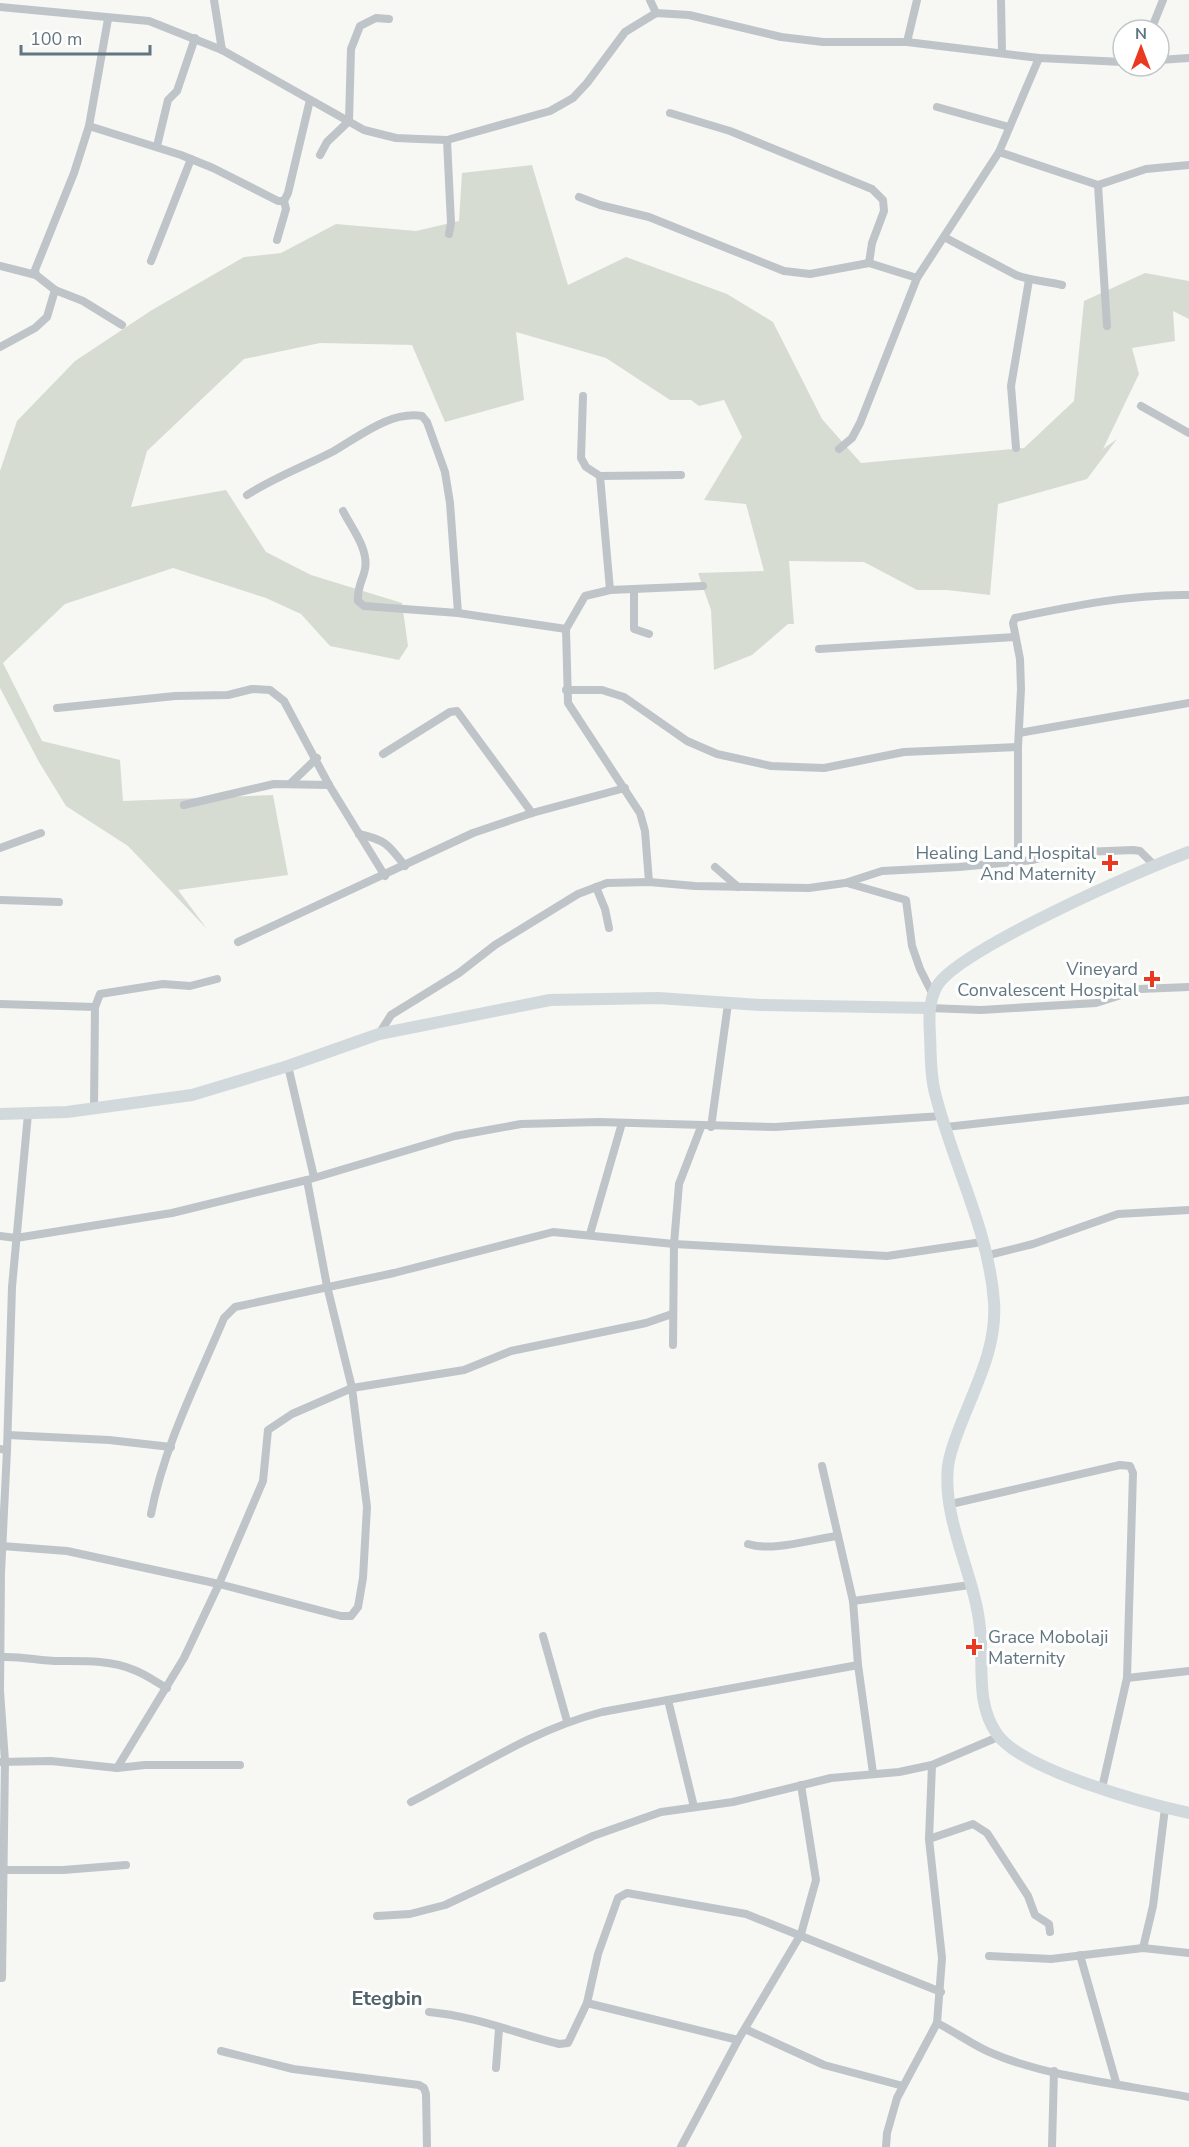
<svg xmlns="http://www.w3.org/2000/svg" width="1189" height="2147" font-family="'Nunito Sans',sans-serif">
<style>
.green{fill:#d7dcd3}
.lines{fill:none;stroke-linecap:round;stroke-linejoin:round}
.street{stroke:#bec4c7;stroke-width:8}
.secondary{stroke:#d2d9dc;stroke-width:12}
.poi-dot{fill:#ea3921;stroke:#fff;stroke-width:2}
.labels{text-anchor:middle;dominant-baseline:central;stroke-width:6;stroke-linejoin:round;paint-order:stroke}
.poi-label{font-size:18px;fill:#617680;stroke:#fff;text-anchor:end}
.neighbourhood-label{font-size:20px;font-weight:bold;fill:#53636b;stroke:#fff}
</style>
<rect width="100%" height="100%" fill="#f7f7f4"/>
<path class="green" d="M532,165L568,285L626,257L727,294L773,322L822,419L861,463L1024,448L1074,401L1084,301L1145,273L1189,281V319L1173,311L1175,341L1132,348L1139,374L1103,449L1117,439L1087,479L998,504L990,595L947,590H917L864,562L789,561L794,624H788L752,655L714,670L711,610L698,573L764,571L746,504L704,500L742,437L724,400L699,406L691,400H670L606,358L516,332L524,400L445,422L412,345L320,343L244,359L147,451L131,507L226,490L266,552L311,575L402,603L408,646L399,660L330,646L301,614L266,598L173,568L65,604L3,663L42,741L120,760L123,801L273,795L288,875L178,890L207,929L128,846L66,806L39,762L0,688V471L17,421L75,361L152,310L244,257L281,253L336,224L416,231L459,221L462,173Z"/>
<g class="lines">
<g class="street">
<path d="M214,0L222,50"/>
<path d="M650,0L656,13"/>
<path d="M1001,0L1002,53"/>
<path d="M0,7L149,21L222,50L364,130L396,138L419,139L447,140L550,111L573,98L587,83L625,32L656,13L689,15L781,37L823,42H907L1039,58L1123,62"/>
<path d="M1151,30L1163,0"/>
<path d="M907,42L917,0"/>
<path d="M1159,60L1189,58"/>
<path d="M937,107L1009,127"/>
<path d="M670,113L730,131L872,189L883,200L884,211L872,243L869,263"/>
<path d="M89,126L181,155L213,168L278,201H284L288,193L310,100"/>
<path d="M447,140L451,223L449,234"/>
<path d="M157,146L168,100L177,91L195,38"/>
<path d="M999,152L1098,185L1146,169L1189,165"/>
<path d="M320,155L327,142L349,121L351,49L360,26L376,18L389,19"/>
<path d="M1098,185L1107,326"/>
<path d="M579,197L600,205L649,217L784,271L810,274L869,263L917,278"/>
<path d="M944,237L1016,275C1031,281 1046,281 1062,285"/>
<path d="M277,240L286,209L284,201"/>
<path d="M151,261L191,159"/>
<path d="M0,266L36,275"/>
<path d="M55,290L83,301L122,325"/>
<path d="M0,347L35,328L47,317L55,290L36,275L35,270L74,173L89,126L108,19"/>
<path d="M583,396L581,458L586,467L600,476L681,475"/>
<path d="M1141,406L1189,433"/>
<path d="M1016,448L1011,386L1029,280"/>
<path d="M839,449L852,438L860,423L917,278L999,152L1039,58"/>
<path d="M600,476L610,590"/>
<path d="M247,495C275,477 305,466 334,451C360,436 390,411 422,416L427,422L445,472L450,503L458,613"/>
<path d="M343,511C351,527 369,549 365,569C363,580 357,587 358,601L364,606L458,613L566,629"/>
<path d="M634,590V629L649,634"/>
<path d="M819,649L1015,637"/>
<path d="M566,690H602L624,697L687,741L717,754L771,766L824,768L904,752L1018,747"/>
<path d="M57,708L175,696L228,695L252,689L270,690L284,701L329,785L385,876"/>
<path d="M1019,733L1189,703"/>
<path d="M383,754L450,712L457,711L532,813"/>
<path d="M291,783L317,758"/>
<path d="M184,805L274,784L329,785"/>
<path d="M359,834C386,840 389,845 405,866"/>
<path d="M0,848L41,833"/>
<path d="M1018,861V747L1021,689L1020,659L1013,623L1015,618C1072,606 1131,594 1189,595"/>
<path d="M715,867L738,887"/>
<path d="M649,882L645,831L640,813L568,703L566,629L585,596L610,590L703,586"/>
<path d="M847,883L906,900L912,946L920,969L933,995"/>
<path d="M596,887L605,909L609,928"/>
<path d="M0,900L59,902"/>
<path d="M238,942L473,833L532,813L625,788"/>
<path d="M0,1004L95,1007L94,1109"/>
<path d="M95,1007L100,994L163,984L190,986L217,979"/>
<path d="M929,1008L981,1010L1096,1003L1140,989L1189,987"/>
<path d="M379,1034L391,1015L459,973L495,945L578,894L607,883L649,882L695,886L809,888L845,883L882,871L959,867L1033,860L1059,853L1133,850L1140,851L1154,865"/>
<path d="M288,1066L314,1177"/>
<path d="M711,1127L728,1004"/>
<path d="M946,1127L1189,1100"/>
<path d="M590,1234L622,1123"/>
<path d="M0,1236L16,1238L172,1213L307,1180L455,1136L521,1124L599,1122L775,1127L942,1116"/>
<path d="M985,1256L1033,1244L1118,1214L1189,1210"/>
<path d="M673,1345L674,1244L679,1184L701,1127"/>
<path d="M8,1435L109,1440L171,1447"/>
<path d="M0,1449L7,1450L12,1287L28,1114"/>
<path d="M822,1466L853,1601L858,1665L873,1773"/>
<path d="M951,1504L1120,1465L1130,1466L1133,1473L1127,1678L1102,1788"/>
<path d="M151,1514C164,1446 197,1382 224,1318L235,1307L394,1273L553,1232L674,1244L887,1256L982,1242"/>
<path d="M748,1544C772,1552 812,1539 838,1536"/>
<path d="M2,1546L67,1551L219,1584L341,1616H351L358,1607L363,1578L367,1507L352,1388L327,1286L307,1180"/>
<path d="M853,1601L970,1585"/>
<path d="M543,1636L567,1721"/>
<path d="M2,1657C22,1656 40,1661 59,1661C83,1661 111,1660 134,1670C145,1674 156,1682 167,1688"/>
<path d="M1127,1678L1189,1671"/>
<path d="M668,1700L694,1807"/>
<path d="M0,1762L51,1761L117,1768L184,1658L219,1584L263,1481L268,1430L292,1414L352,1388L464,1370L511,1351L646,1323L672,1314"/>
<path d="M117,1768L145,1765H240"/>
<path d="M411,1802C474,1770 532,1730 602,1712L858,1665"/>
<path d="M929,1839L973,1824L987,1833L1028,1896L1035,1915L1049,1924L1050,1932"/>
<path d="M1,1870H63L126,1865"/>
<path d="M377,1916L410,1914L445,1905L593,1836L661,1812L733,1802L831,1778L899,1772L932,1765L998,1737"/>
<path d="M1143,1948L1153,1906L1165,1808"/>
<path d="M1080,1955L1116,2082"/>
<path d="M989,1956L1051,1959L1143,1948L1189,1953"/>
<path d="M2,1978L5,1761L0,1691L1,1573L7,1450"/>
<path d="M587,2003L738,2040"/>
<path d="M429,2012C474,2016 515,2033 559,2044L568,2043L587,2003L598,1954L618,1898L627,1893L746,1914L941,1992"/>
<path d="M937,2023C956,2032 975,2047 994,2054C1051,2078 1128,2085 1189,2097"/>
<path d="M745,2029L824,2065L903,2086"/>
<path d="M221,2051L293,2069L419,2085L424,2088L426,2094L427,2147"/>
<path d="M496,2068L499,2029"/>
<path d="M681,2147L738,2040L801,1934L816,1880L801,1785"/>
<path d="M886,2147L887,2133L897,2098L937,2023L942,1958L929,1839L932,1765"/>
<path d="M1052,2147L1054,2071"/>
</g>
<g class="secondary">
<path d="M1189,852C1143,869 958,950 937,986C928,1003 929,1018 930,1036C931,1055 930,1074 935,1093C952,1162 989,1230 994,1302C997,1346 977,1383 961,1424C956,1437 950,1451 948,1466C942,1521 975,1575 980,1628C984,1664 975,1703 997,1734C1022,1770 1144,1803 1189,1813"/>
<path d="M0,1114L67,1112L192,1095L288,1066L379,1034L550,1000L658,998L760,1005L929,1008"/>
</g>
</g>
<g class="poi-dot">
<path d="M1107 854h6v6h6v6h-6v6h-6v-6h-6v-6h6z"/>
<path d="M1149 970h6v6h6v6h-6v6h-6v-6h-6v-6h6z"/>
<path d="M971 1638h6v6h6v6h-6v6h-6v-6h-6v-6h6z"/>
</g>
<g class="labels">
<g class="poi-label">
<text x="1096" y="853">Healing Land Hospital<tspan x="1096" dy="21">And Maternity</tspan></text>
<text x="1138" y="969">Vineyard<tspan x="1138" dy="21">Convalescent Hospital</tspan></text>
<text x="988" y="1637" text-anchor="start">Grace Mobolaji<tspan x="988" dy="21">Maternity</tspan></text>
</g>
<g class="neighbourhood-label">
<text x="387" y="1998">Etegbin</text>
</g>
</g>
<g transform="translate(1141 48)"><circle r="28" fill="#ffffff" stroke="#c0c8cc" stroke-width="1.5"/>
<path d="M0-4.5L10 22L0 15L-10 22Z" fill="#ea3921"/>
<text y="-9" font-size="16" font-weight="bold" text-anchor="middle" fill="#617680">N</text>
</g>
<path d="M21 45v9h129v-9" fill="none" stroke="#617680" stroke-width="3"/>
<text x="30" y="45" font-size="18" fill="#617680" stroke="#ffffff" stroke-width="4.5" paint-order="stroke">100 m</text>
</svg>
